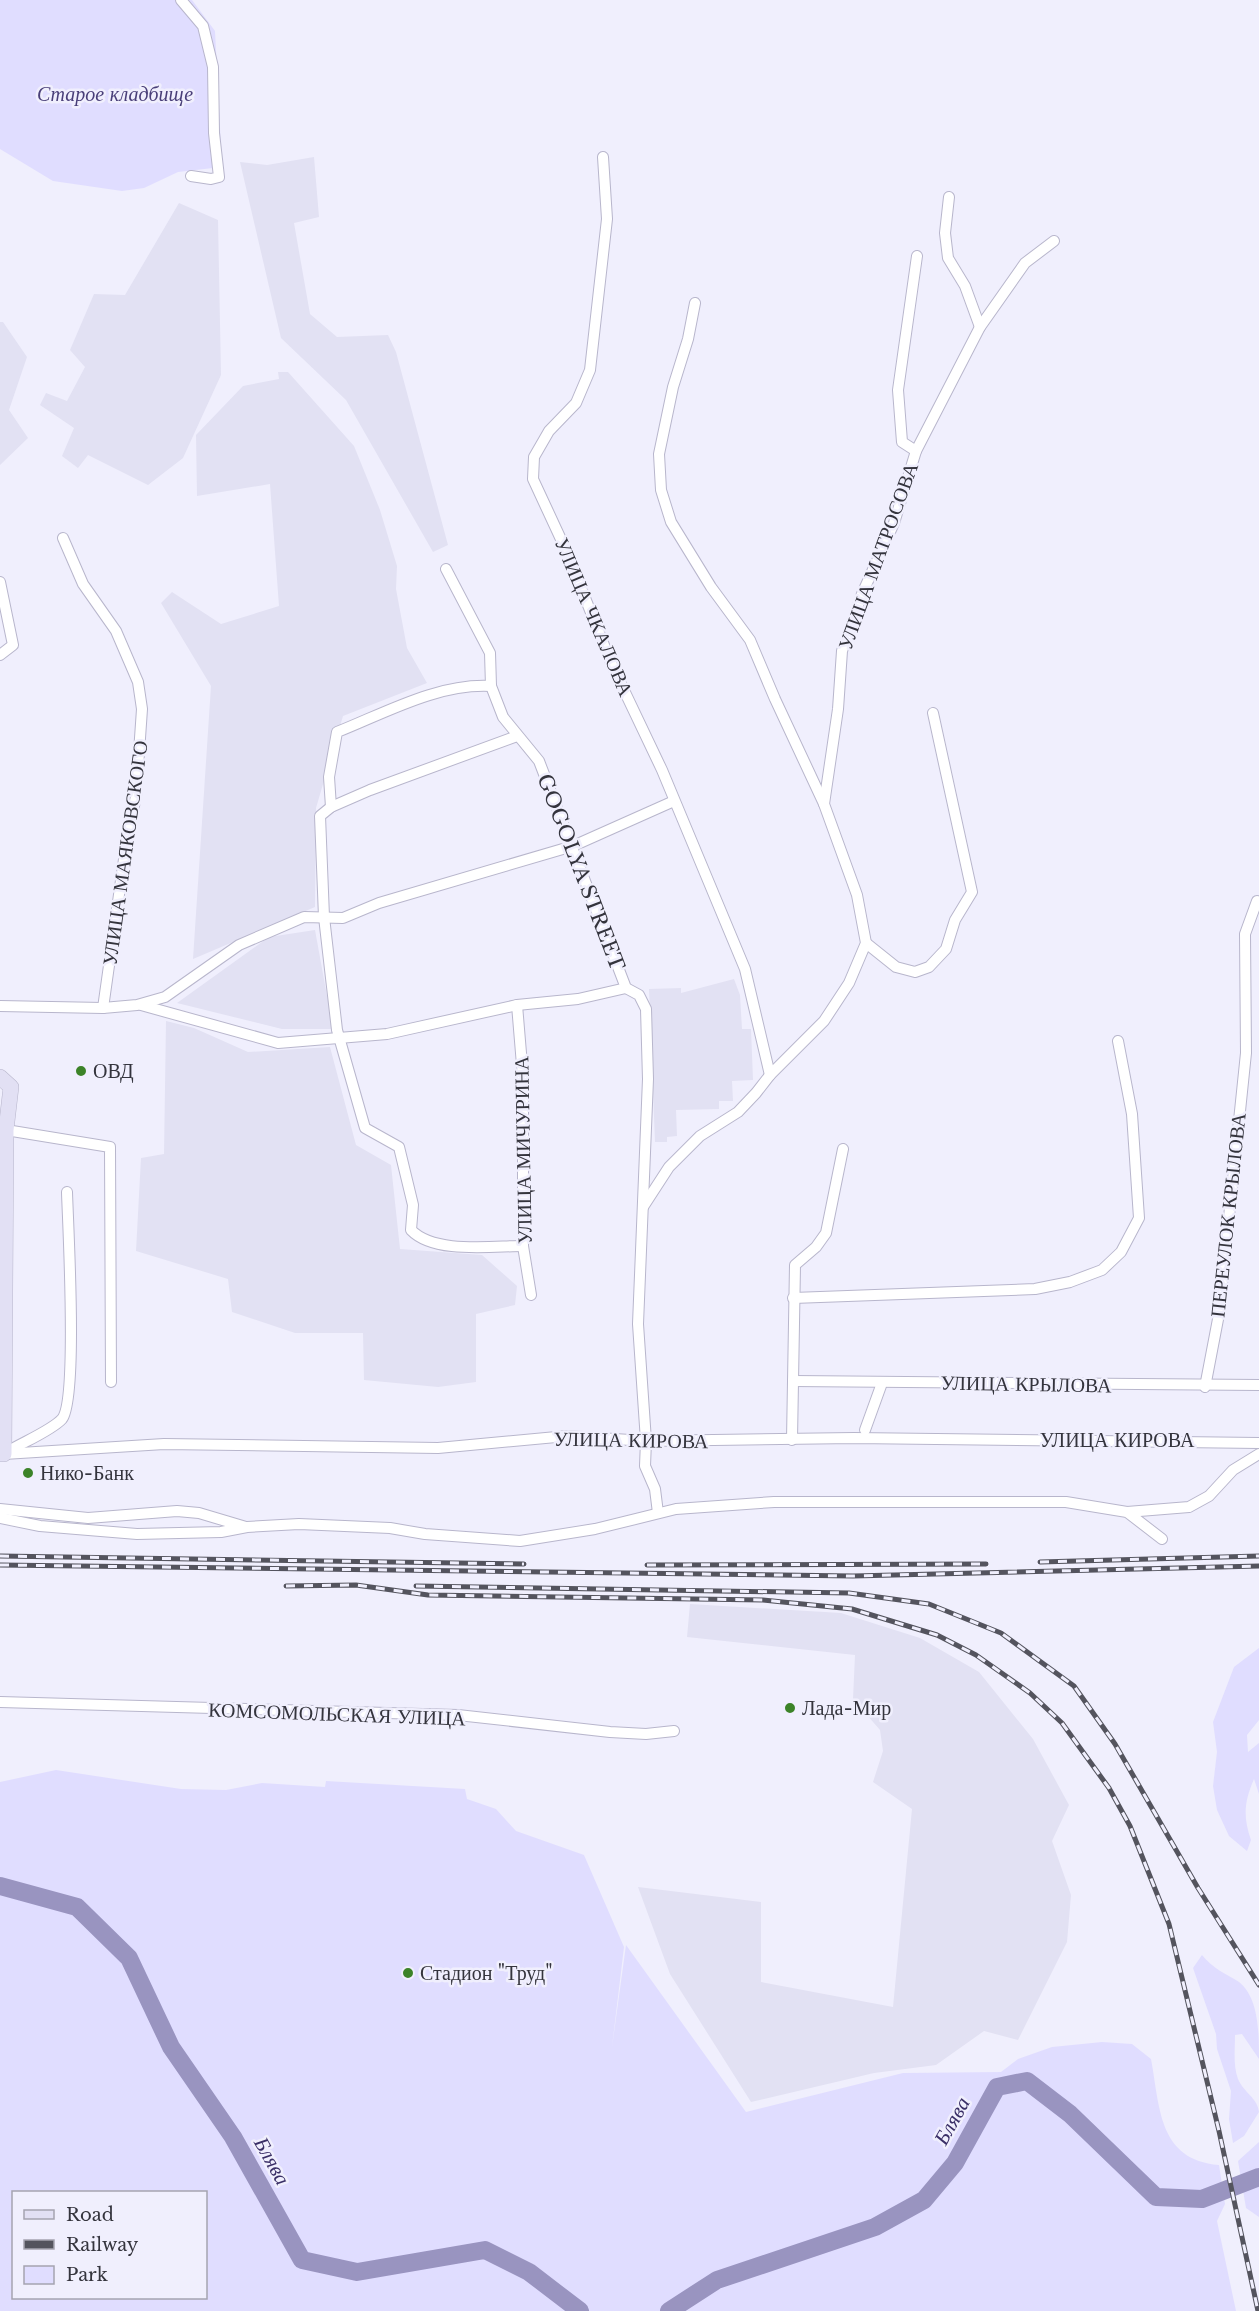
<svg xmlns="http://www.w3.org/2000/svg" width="1259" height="2311" font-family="'Libre Baskerville',serif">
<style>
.built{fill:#e2e1f3}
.green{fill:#e0ddff;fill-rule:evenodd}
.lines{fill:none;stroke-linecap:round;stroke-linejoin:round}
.river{stroke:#9994c0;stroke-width:18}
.street-casing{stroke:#b8b6cc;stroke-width:12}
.secondary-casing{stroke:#b8b6cc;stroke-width:16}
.street{stroke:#fff;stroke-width:10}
.secondary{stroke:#e2e0f4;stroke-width:15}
.rail-casing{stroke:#54545e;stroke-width:5}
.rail{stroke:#f0effd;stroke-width:3;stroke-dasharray:9;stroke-linecap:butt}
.poi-dot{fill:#3c8328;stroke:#f0effd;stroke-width:2}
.labels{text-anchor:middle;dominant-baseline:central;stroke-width:5;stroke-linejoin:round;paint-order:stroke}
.park-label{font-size:20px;font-style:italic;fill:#493f79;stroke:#f0effd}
.street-label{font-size:20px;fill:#34343d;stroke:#f0effd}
.poi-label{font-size:20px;fill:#34343d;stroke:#f0effd;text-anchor:start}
.water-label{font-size:21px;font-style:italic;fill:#3a2f67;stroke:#f0effd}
</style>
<rect width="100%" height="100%" fill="#f0effd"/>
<g class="built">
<path d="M314,157L319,217L294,223L310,314L337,337L388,335L396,352L448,545L433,552L346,400L281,338L240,162L267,165Z"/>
<path d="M179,203L218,220L221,375L183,458L148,485L88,455L78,468L62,456L74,428L40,405L46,393L67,401L85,367L70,350L94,294L125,295Z"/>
<path d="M0,322H3L27,357L9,410L28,438L0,465Z"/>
<path d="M278,372H288L354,446L380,510L397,566L396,589L407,648L427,683L343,716L316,808L315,907L193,959L211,686L161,603L172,592L221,624L279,606L270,484L197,496L196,435L243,386L279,379Z"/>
<path d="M315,930L333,1029H282L177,1003L269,937Z"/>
<path d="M734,979L740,995L742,1029H751L753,1080L732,1081L733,1101H719V1109L676,1110L677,1136L667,1137V1142H655L649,989L681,988V993Z"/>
<path d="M166,1021L194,1028L248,1052L330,1047L356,1145L391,1165L400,1249L482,1255L517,1286L515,1305L476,1314V1382L438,1387L364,1380L363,1333H295L232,1312L228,1279L136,1251L141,1158L164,1154Z"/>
<path d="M690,1604L841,1613L920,1638L979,1672L1033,1739L1069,1805L1052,1841L1071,1895L1067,1942L1018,2040L984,2031L936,2065L874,2073L751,2102L670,1974L638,1887L761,1902V1982L893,2007L912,1809L873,1782L883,1751L880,1730L853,1699L855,1655L687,1637Z"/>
</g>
<g class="green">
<path d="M0,0H192L215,31L222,167L178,172L144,188L122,191L53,181L0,149Z"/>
<path d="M1259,1648V1720L1247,1735L1248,1752L1259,1743V1794L1254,1779C1244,1802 1243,1817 1251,1840L1247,1851L1229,1836L1217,1810L1213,1786L1217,1752L1213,1722L1234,1667Z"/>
<path d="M56,1770L181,1789L226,1790L262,1783L325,1787L326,1781L465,1789L467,1799L496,1809L516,1831L584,1855L624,1947L612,2047L626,1945L746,2112L903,2073L1001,2072L1018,2059L1052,2047L1102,2042L1132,2044L1151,2059C1160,2107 1158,2160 1219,2165L1225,2204L1217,2221L1236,2311H0V1782ZM14,2192H206V2298H14Z"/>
<path d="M1202,1955C1213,1969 1225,1973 1239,1982C1259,1998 1259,2033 1259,2059L1242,2034L1235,2035C1235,2049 1233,2066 1238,2079C1244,2093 1257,2097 1259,2112L1244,2136L1233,2143L1229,2119L1231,2091L1217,2049L1216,2034L1193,1968Z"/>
<path d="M1259,2142V2217L1246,2208L1238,2161Z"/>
</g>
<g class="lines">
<g class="river">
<path d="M0,1886L77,1907L129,1958L171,2047L233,2137L302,2260L357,2272L485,2250L529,2272L580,2311"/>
<path d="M669,2311L717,2280L875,2227L924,2200L955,2163L997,2087L1027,2081L1070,2114L1156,2197L1202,2199L1259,2177"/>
</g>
<defs>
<g id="street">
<path d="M181,0L203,26L213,67L214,133L219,177L211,179L191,176"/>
<path d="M603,157L607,219L590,370L576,403L549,431L534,457L533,479L565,548L612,665L662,770L745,969L770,1075"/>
<path d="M949,197L945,233L948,258L965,286L980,327"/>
<path d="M695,303L688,339L673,387L659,454L661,490L671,522L711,587L750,640L775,699L824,804"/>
<path d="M916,451L902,442L898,390L917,256"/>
<path d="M63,538L83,584L116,631L138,682L142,709L136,796L126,845L103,1008"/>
<path d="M446,569L490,653L491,686L503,717L539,761L626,988L639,995L646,1009L648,1079L638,1324L646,1441L645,1466L655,1489L658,1513"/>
<path d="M0,582L13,645L0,655"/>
<path d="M517,736L370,790L331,807L320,816L324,917L337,1030L365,1128L399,1147L413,1205L411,1230C434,1254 491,1246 523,1246"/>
<path d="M331,807L329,777L337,732C385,713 438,683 491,686"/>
<path d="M866,943L896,967L915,972L929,967L946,949L955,920L972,892L933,713"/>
<path d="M141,1005L278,1043L387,1034L517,1005L578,999L626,988"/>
<path d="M517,1005L523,1077V1246L531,1295"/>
<path d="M0,1006L103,1008L137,1005L165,997L239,945L304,917L343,918L379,903L573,846L674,801"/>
<path d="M6,1130L110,1147L111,1382"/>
<path d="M643,1207L669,1167L700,1136L738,1112L756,1093L770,1075L824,1021L849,983L866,943L857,895L824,804L838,709L842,651L862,594L894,523L916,451L980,327L1025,263L1054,241"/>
<path d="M793,1298L1035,1289L1070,1282L1102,1270L1121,1252L1139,1218L1132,1114L1118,1041"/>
<path d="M793,1381L1259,1385"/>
<path d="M1205,1387L1219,1314L1246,1053L1245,934L1257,901"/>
<path d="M865,1430L882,1383"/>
<path d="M792,1440L795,1265L816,1247L826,1233L843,1149"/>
<path d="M7,1452C21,1443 51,1431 62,1419C78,1399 68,1227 67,1192"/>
<path d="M4,1454L164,1444L438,1448L567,1436L646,1441L854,1438L1259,1443"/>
<path d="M0,1509L88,1518L177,1511L199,1513L246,1527"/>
<path d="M1127,1512L1189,1507L1209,1496L1233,1470L1259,1454"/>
<path d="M0,1518L40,1526L137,1534L221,1532L247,1527L299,1524L390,1528L425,1534L520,1541L595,1529L676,1509L774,1502H1066L1127,1512L1162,1539"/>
<path d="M0,1702L458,1715L610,1732L646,1734L674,1731"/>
</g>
<path id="secondary" d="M0,1077L11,1087L6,1130L4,1454H0"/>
</defs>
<use href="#street" class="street-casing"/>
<use href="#secondary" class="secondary-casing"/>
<use href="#street" class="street"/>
<use href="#secondary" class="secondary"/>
<defs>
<g id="rail">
<path d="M0,1556L524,1564"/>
<path d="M1040,1562L1259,1556"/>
<path d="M0,1565L853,1576L1259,1566"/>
<path d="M647,1565L986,1564"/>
<path d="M286,1586L356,1585L428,1595L763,1600L852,1609L937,1635L976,1655L1030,1693L1062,1723L1109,1788L1130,1826L1169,1924L1219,2131L1258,2311"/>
<path d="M416,1586L849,1593L929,1604L1001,1633L1074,1686L1115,1744L1198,1888L1259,1985"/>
</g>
</defs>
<use href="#rail" class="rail-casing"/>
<use href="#rail" class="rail"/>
</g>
<g class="poi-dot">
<circle cx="81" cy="1071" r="6"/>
<circle cx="28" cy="1473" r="6"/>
<circle cx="790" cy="1708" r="6"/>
<circle cx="408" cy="1973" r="6"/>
</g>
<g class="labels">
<g class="park-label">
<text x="115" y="94">Старое кладбище</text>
</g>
<g class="street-label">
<text transform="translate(878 556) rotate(-70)">УЛИЦА МАТРОСОВА</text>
<text transform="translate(594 617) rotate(67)">УЛИЦА ЧКАЛОВА</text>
<text transform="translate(125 853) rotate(-82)">УЛИЦА МАЯКОВСКОГО</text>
<text transform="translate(581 872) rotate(69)">GOGOLYA STREET</text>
<text transform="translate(523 1150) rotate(-91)">УЛИЦА МИЧУРИНА</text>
<text transform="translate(1228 1215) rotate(-84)">ПЕРЕУЛОК КРЫЛОВА</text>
<text transform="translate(1026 1384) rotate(1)">УЛИЦА КРЫЛОВА</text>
<text transform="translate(631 1440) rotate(1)">УЛИЦА КИРОВА</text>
<text x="1117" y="1440">УЛИЦА КИРОВА</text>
<text transform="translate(337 1714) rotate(2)">КОМСОМОЛЬСКАЯ УЛИЦА</text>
</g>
<g class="poi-label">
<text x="93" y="1071">ОВД</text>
<text x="40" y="1473">Нико-Банк</text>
<text x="802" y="1708">Лада-Мир</text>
<text x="420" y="1973">Стадион "Труд"</text>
</g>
<g class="water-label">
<text transform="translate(952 2121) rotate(-61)">Блява</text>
<text transform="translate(272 2161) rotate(61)">Блява</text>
</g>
</g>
<rect x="12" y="2191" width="195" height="108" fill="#f0effd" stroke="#a5a4b0" stroke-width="1.5"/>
<rect x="24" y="2210" width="30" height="9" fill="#e2e0f4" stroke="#a5a4b0" stroke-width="1.5"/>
<text x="66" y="2221" font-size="18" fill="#34343d">Road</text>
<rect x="24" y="2240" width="30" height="9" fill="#54545e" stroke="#a5a4b0" stroke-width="1.5"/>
<text x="66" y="2251" font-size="18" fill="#34343d">Railway</text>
<rect x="24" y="2266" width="30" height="18" fill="#e0ddff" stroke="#a5a4b0" stroke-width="1.5"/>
<text x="66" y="2281" font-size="18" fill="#34343d">Park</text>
</svg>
